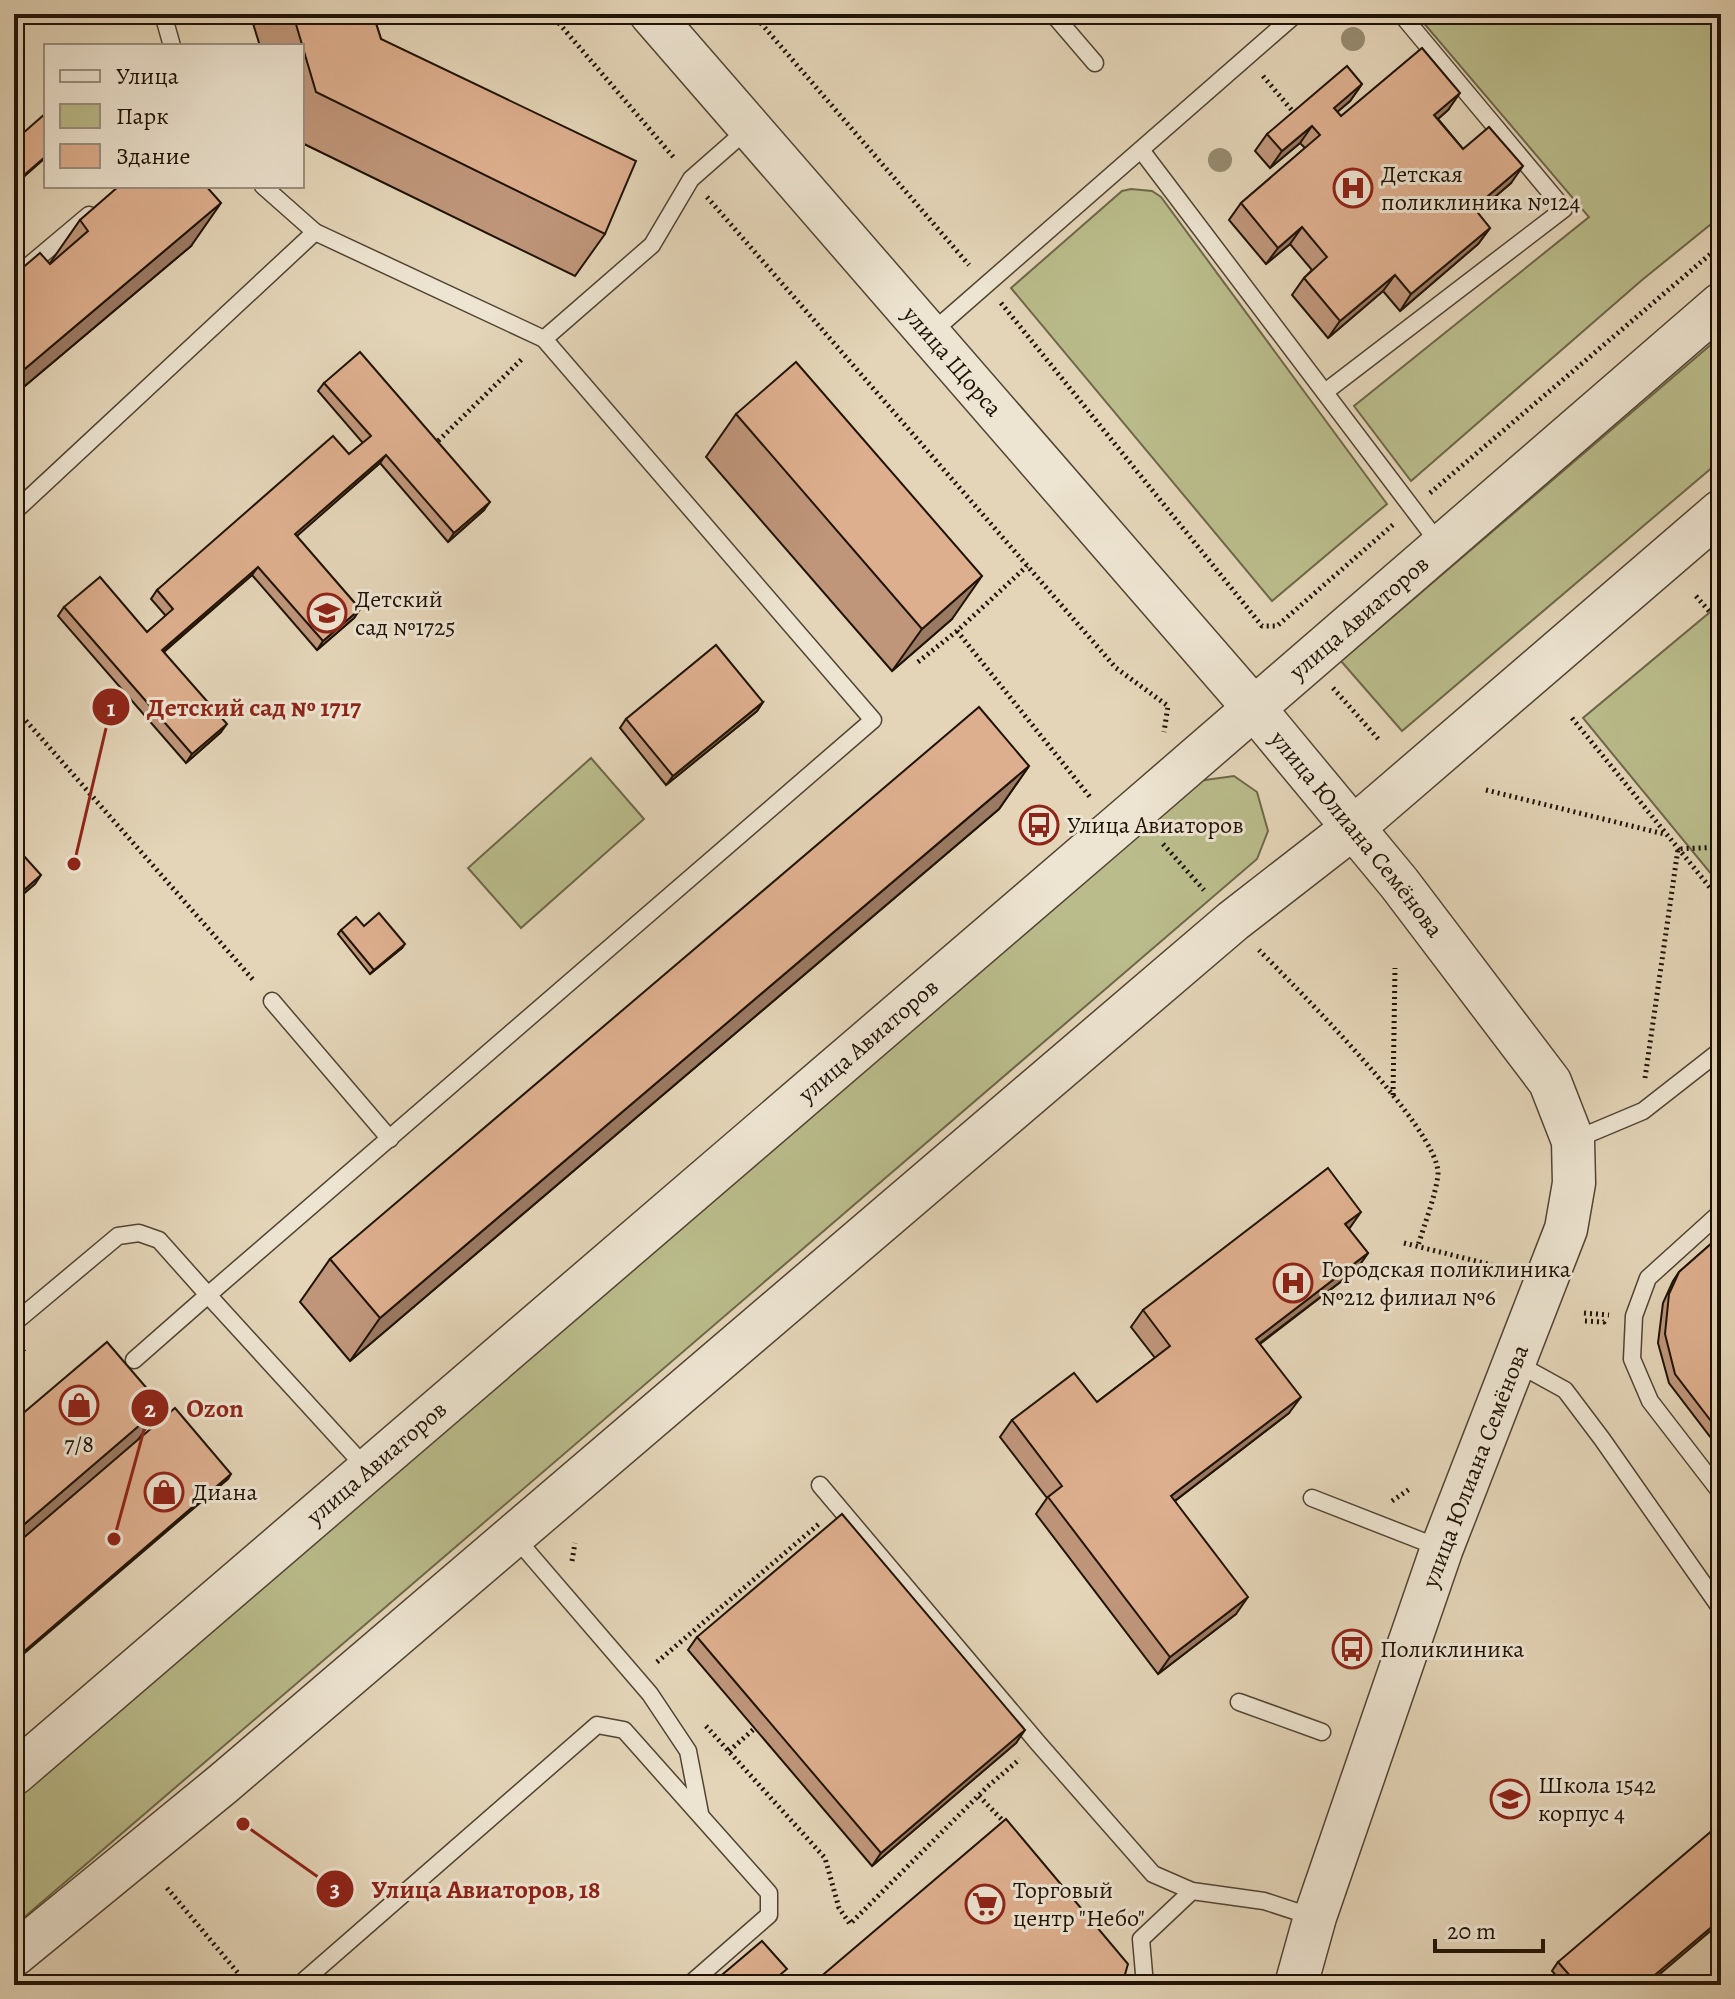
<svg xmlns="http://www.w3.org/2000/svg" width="1735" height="1999" font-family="Alegreya,serif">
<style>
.green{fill:#babc8b;stroke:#6d6849;stroke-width:2}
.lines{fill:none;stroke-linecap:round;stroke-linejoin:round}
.service-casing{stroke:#514433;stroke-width:19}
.tertiary-casing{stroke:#514433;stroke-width:45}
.path{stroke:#201307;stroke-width:5;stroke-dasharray:2 4;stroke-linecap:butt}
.service{stroke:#ede4d1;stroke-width:16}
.tertiary{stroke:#ede4d1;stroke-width:42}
.tree{fill:#968b70}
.wall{fill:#bf967a;stroke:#201307;stroke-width:2}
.shaded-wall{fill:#9b7a63;stroke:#201307;stroke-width:2}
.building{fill:#deaf8e;stroke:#201307;stroke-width:2}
.labels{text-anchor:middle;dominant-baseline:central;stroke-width:6;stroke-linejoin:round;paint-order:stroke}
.poi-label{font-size:24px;fill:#201307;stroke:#ede4d1;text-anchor:start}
.street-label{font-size:24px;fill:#201307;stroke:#ede4d1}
.leader{fill:none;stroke:#8f2418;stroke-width:3}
.callout-dot{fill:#8f2418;stroke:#ede4d1;stroke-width:3}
.mark-label{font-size:24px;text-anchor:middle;font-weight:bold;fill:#fff}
.callout-label{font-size:26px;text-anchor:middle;font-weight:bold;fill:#8f2418;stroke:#ede4d1;stroke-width:6;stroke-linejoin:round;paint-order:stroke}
</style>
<rect width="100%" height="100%" fill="#e4d5b8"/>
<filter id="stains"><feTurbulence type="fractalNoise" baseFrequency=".0025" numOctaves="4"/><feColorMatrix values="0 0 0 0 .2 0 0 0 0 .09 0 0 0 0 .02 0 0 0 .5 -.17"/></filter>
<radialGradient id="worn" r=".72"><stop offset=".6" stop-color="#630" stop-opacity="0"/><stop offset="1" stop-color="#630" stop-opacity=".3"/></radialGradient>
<g class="green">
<path d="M1416,14H1721V216L1642,280L1411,481L1354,406L1589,217Z"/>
<path d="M1131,189L1152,191L1161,197L1387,504L1272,601L1011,288L1122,191Z"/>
<path d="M1721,336V460L1402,731L1341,661Z"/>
<path d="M1721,603V886L1583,718Z"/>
<path d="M591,758L644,819L521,928L468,868Z"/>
<path d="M1234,776L1257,792L1268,831L1257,859L14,1926V1798L1198,781Z"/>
</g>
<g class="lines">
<defs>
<g id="service">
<path d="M163,14L172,46"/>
<path d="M1053,14L1095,63"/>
<path d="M1141,150L1441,546"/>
<path d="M263,186L315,232L544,339"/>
<path d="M14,278L89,215"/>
<path d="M931,333L1296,14"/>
<path d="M1325,392L1564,209L1401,14"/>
<path d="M14,512L315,232"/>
<path d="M272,1001L390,1139"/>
<path d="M1574,1140L1643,1111L1721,1050"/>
<path d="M1721,1212L1648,1278L1634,1316L1632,1359L1650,1401L1721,1493"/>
<path d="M14,1323L118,1236L139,1233L159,1240L208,1295L134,1360"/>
<path d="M1516,1363L1565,1390L1602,1439L1721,1609"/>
<path d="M368,1470L208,1295L873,720L544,339L652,245L691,179L749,128"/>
<path d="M820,1485L1038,1743L1153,1874L1192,1891L1264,1901L1313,1917"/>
<path d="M1312,1498L1440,1548"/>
<path d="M514,1536L650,1694L688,1751L700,1813"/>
<path d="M1239,1702L1322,1732"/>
<path d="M299,1985L597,1725L624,1730L769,1893V1915L689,1985"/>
<path d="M1145,1985L1141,1939L1192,1891"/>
</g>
<g id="tertiary">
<path id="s1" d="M651,14L1253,707L1399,883L1550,1082L1573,1141L1574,1183L1566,1229L1442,1548L1315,1917L1296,1985"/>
<path id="s2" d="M14,1774L1134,812L1721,304"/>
<path d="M14,1955L224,1783L1233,921L1354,827L1721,511"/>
</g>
</defs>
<use href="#service" class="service-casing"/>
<use href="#tertiary" class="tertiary-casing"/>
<g class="path">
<path d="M551,14L675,159"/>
<path d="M753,14L969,265"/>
<path d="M1710,14L1721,33"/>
<path d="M1263,76L1295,114"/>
<path d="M707,197L1116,668L1168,706L1164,732"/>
<path d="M1001,303L1262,626H1277L1395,523"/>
<path d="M434,445L524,357"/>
<path d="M1430,493L1721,245"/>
<path d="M1696,596L1721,625"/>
<path d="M957,631L1090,797"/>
<path d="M918,662L957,631L1027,566"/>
<path d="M1333,688L1380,741"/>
<path d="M14,707L255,982"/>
<path d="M1572,718L1721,901"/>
<path d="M1486,790L1664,834"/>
<path d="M1163,844L1204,890"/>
<path d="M1259,950C1294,986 1440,1130 1438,1174C1436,1195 1424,1225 1418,1246"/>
<path d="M1645,1078L1678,849L1721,847"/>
<path d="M1393,1095L1395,968"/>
<path d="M1404,1243L1492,1265"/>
<path d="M1584,1313L1609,1315"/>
<path d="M1585,1321L1604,1322L1606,1319"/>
<path d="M14,1358L25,1348"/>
<path d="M1392,1501L1411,1488"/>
<path d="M572,1561L575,1543"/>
<path d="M657,1662L820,1523"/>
<path d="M706,1726L825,1858L839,1908L850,1924L987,1787L1020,1759"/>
<path d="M729,1751L755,1728"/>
<path d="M979,1796L1006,1824"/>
<path d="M167,1888L248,1985"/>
<path d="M55,1984V1985"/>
</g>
<use href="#service" class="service"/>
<use href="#tertiary" class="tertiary"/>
</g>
<g class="tree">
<circle cx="1353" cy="39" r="12"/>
<circle cx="1220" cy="160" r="12"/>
</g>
<g class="wall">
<path d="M250,14H373L381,39L605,234L575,276L302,143V46H260Z"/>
<path d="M1362,84L1350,101L1337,112L1341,116L1448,110L1438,119L1463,149L1511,183L1477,212L1490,228L1478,244L1400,311L1383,291L1328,338L1292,295L1304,278L1312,270L1290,244L1266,264L1229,220L1241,203L1305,148L1300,143L1270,168L1255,151L1267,134Z"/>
<path d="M14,141L46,157L20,180L14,174Z"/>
<path d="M80,220L191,246L14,395V275L50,263Z"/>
<path d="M324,383L484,510L448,542L380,463L296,536L360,609L354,618L317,650L252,575L164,652L221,732L186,763L58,616L64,607L147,632L166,616L151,599L157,590L349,454L363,443L318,391Z"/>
<path d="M736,414L952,619L892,671L706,457Z"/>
<path d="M763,702L757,711L666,785L620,728L626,719Z"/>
<path d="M1029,766L999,809L350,1361L300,1302L330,1259Z"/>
<path d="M364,926L402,948L370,974L338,934L341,930Z"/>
<path d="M1349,1229L1368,1253L1356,1270L1260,1344L1289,1413L1175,1501L1236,1614L1158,1674L1036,1514L1047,1498L1000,1437L1012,1420L1097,1402L1155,1358L1131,1327L1143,1310Z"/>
<path d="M1721,1235V1451L1669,1383L1658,1343L1663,1303L1673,1281L1679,1272Z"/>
<path d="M697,1637L1016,1743L872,1866L688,1650Z"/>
<path d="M1558,1962L1647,1985H1564L1552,1971Z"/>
</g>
<g class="shaded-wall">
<path d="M1362,84L1350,101L1322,125L1334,108Z"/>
<path d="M1460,93L1448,110L1423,132L1434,115Z"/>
<path d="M1312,126L1300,143L1270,168L1282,151Z"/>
<path d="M46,156V157L20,180L23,176Z"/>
<path d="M1523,166L1511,183L1462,225L1474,208Z"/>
<path d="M221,203L191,246L14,395V378Z"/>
<path d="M1302,227L1290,244L1266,264L1278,248Z"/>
<path d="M1490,228L1478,244L1400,311L1411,294Z"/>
<path d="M1395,275L1383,291L1328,338L1340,321Z"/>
<path d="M386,455L380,463L289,543L295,534Z"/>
<path d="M490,502L484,510L448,542L454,533Z"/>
<path d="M258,567L252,575L156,658L162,650Z"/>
<path d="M982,576L952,619L892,671L922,629Z"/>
<path d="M360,609L354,618L317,650L323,641Z"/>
<path d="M763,702L757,711L666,785L673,776Z"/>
<path d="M227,724L221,732L186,763L192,754Z"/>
<path d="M1029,766L999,809L350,1361L380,1318Z"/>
<path d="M41,875L35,884L14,902V899Z"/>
<path d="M405,944L402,948L370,974L374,970Z"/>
<path d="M1361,1212L1349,1229L1345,1224Z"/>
<path d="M1368,1253L1356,1270L1244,1355L1256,1339Z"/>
<path d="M1301,1397L1289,1413L1159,1513L1171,1496Z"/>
<path d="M162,1406L135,1444L14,1548V1533Z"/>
<path d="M231,1474L228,1479L14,1662V1660Z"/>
<path d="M1248,1597L1236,1614L1158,1674L1170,1657Z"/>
<path d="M1025,1730L1016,1743L872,1866L881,1853Z"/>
<path d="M1721,1919V1922L1647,1985H1643Z"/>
</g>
<g class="building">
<path d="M293,14H373L381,39L636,161L605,234L316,92Z"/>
<path d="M1422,48L1460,93L1434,115L1463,149L1489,127L1523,166L1474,208L1490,228L1411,294L1395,275L1340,321L1304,278L1327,257L1302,227L1278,248L1241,203L1320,135L1312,126L1282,151L1267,134L1347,66L1362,84L1334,108L1341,116Z"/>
<path d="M46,113V156L23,176L14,166V141Z"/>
<path d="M119,186H206L221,203L14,378V275L40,253L50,264L88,231L80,220Z"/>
<path d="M360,352L490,502L454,533L386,455L295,534L360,609L323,641L258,567L162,650L227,724L192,754L64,607L100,577L147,632L173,609L157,590L333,436L349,454L371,436L324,383Z"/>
<path d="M796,362L982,576L922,629L736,414Z"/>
<path d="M716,645L763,702L673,776L626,719Z"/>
<path d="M979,707L1029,766L380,1318L330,1259Z"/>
<path d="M14,845L41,875L14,899Z"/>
<path d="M379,913L405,944L374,970L341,930L356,917L364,926Z"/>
<path d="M1328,1168L1361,1212L1345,1224L1368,1253L1256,1339L1301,1397L1171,1496L1248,1597L1170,1657L1048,1497L1062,1486L1012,1420L1074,1373L1097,1402L1170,1346L1143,1310Z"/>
<path d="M1721,1235V1434L1675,1374L1665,1334L1669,1294L1679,1272Z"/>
<path d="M107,1342L162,1406L14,1533V1421Z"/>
<path d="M175,1408L231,1474L14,1660V1546Z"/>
<path d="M842,1514L1025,1730L881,1853L697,1637Z"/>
<path d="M1006,1819L1128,1964L1122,1985H811Z"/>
<path d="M1721,1823V1919L1643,1985H1578L1558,1962Z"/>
<path d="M762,1941L787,1969L768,1985H710Z"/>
</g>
<defs>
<symbol id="hospital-ring" viewBox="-11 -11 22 22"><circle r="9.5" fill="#ede4d1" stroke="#8f2418" stroke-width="1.5"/><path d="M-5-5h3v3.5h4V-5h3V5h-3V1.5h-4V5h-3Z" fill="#8f2418"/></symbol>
<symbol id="school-ring" viewBox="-11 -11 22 22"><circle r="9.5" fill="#ede4d1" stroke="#8f2418" stroke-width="1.5"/><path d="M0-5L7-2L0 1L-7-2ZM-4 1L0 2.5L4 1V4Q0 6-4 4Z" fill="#8f2418"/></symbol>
<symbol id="bus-ring" viewBox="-11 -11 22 22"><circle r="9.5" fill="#ede4d1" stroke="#8f2418" stroke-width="1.5"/><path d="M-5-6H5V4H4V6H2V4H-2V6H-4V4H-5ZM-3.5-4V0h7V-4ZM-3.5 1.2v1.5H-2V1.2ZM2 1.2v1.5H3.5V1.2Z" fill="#8f2418"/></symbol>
<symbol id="shop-ring" viewBox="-11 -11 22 22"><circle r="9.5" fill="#ede4d1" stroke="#8f2418" stroke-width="1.5"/><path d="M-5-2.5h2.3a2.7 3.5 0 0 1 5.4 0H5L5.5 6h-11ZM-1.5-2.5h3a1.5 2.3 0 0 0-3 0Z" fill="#8f2418"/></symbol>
<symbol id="supermarket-ring" viewBox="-11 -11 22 22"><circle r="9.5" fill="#ede4d1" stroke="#8f2418" stroke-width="1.5"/><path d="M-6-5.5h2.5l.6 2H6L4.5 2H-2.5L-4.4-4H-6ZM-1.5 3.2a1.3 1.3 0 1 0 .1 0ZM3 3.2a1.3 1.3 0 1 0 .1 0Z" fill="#8f2418"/></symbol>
</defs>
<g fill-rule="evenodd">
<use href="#hospital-ring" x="1331" y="166" width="44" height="44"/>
<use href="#school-ring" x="305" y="591" width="44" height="44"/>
<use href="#bus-ring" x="1017" y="803" width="44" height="44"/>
<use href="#hospital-ring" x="1271" y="1261" width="44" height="44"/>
<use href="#shop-ring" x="57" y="1383" width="44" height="44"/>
<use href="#shop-ring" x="142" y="1470" width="44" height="44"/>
<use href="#bus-ring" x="1330" y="1627" width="44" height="44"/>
<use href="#school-ring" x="1488" y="1777" width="44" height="44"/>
<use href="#supermarket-ring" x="963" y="1882" width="44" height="44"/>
</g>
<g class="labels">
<g class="poi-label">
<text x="1381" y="174">Детская<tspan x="1381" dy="28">поликлиника №124</tspan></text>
<text x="355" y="599">Детский<tspan x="355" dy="28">сад №1725</tspan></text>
<text x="1067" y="825">Улица Авиаторов</text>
<text x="1321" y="1269">Городская поликлиника<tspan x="1321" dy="28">№212 филиал №6</tspan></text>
<text x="79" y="1444" text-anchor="middle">7/8</text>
<text x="192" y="1492">Диана</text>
<text x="1380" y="1649">Поликлиника</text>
<text x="1538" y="1785">Школа 1542<tspan x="1538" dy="28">корпус 4</tspan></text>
<text x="1013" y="1890">Торговый<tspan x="1013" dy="28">центр "Небо"</tspan></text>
</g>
<g class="street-label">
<text stroke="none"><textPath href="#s1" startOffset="460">улица Щорса</textPath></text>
<text stroke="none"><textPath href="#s2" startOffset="1774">улица Авиаторов</textPath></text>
<text stroke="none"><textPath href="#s1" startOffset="1082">улица Юлиана Семёнова</textPath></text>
<text stroke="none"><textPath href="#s2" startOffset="1126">улица Авиаторов</textPath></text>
<text stroke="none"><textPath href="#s2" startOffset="478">улица Авиаторов</textPath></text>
<text transform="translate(1475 1466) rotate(-69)">улица Юлиана Семёнова</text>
</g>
</g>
<path class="leader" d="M74 864L111 707M114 1539L150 1408M243 1824L335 1889"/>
<g class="callout-dot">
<circle cx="74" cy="864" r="8"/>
<circle cx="114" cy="1539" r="8"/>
<circle cx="243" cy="1824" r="8"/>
<circle cx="111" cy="707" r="20"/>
<circle cx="150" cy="1408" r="20"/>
<circle cx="335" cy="1889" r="20"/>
</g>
<g class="mark-label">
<text x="111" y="716">1</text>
<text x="150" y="1417">2</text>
<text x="335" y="1897">3</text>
</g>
<g class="callout-label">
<text x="254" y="716">Детский сад № 1717</text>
<text x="215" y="1417">Ozon</text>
<text x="486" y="1898">Улица Авиаторов, 18</text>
</g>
<rect width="1735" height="1999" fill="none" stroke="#e4d5b8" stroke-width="48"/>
<rect x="16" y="16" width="1703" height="1967" fill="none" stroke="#201307" stroke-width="4"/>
<rect x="24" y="24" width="1687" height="1951" fill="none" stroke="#201307" stroke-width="2"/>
<rect x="44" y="44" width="260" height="144" fill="#ede4d1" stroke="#9b9080" stroke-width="2"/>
<rect x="60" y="70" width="40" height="12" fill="#ede4d1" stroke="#9b9080" stroke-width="2"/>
<text x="116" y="84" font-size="24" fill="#201307">Улица</text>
<rect x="60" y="104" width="40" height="24" fill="#babc8b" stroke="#9b9080" stroke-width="2"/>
<text x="116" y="124" font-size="24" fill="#201307">Парк</text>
<rect x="60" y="144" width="40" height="24" fill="#deaf8e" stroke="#9b9080" stroke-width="2"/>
<text x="116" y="164" font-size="24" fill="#201307">Здание</text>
<path d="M1435 1939v12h108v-12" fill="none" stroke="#201307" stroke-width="4"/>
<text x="1447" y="1939" font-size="24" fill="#201307" stroke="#ede4d1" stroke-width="6" paint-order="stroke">20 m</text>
<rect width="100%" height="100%" filter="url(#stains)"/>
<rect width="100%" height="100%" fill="url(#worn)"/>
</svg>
